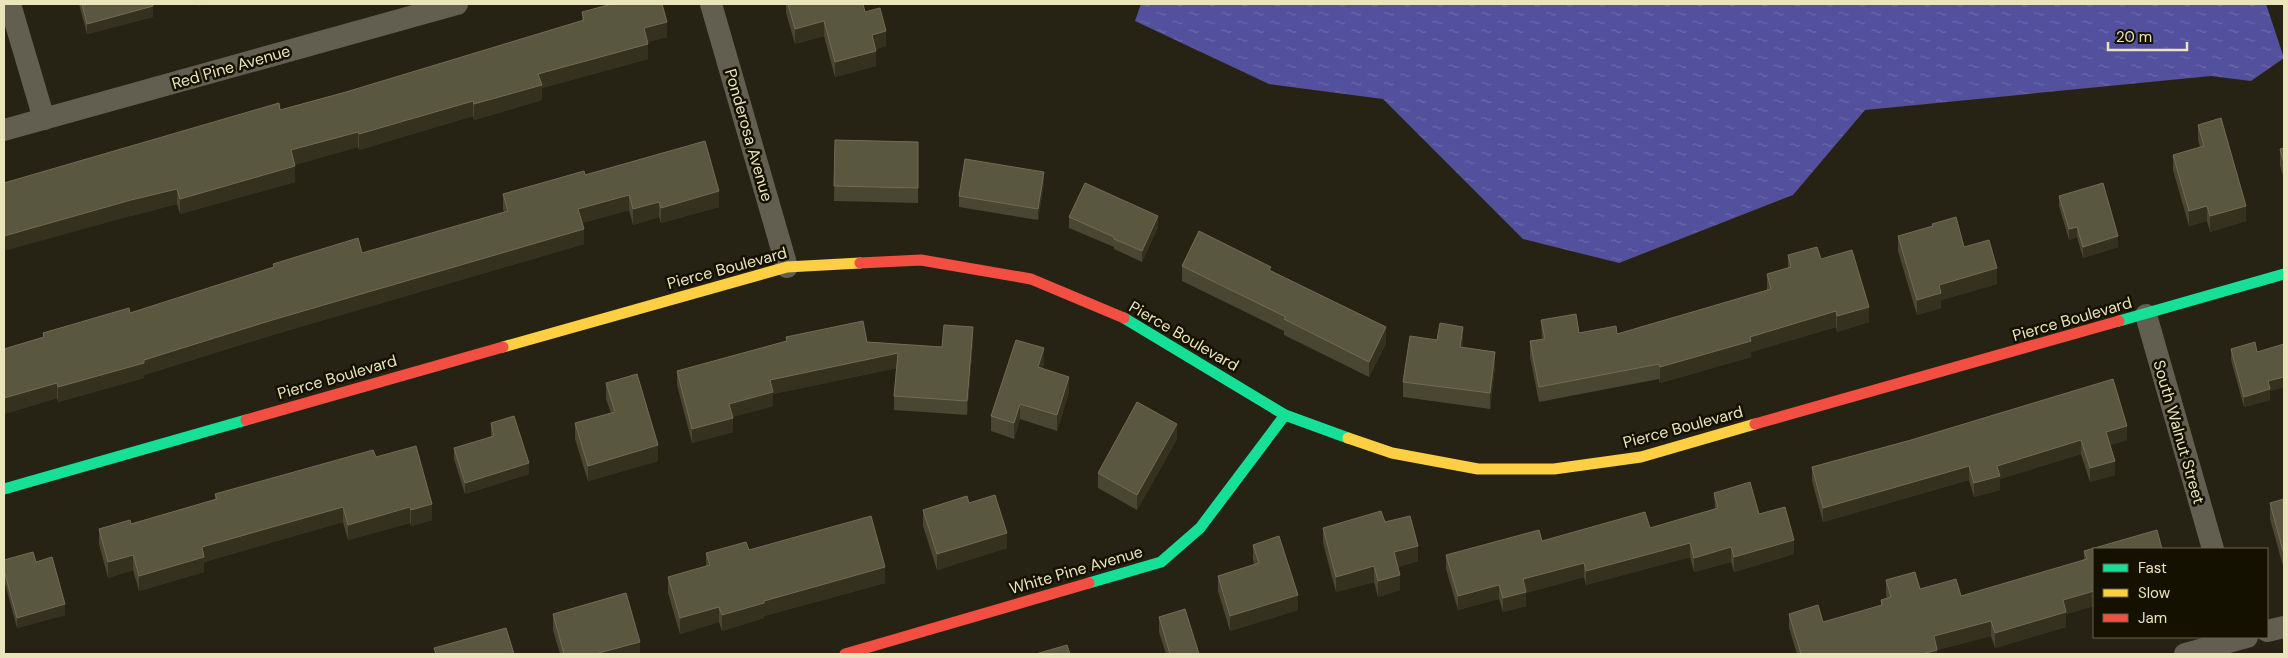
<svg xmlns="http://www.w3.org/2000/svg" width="2288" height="658" font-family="'DM Sans',sans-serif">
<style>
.water{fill:url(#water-ripples)}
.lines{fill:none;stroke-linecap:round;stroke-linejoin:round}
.street{stroke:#625f51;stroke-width:22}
.fast{stroke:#16e098;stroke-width:11}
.slow{stroke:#ffcf43;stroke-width:11}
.jam{stroke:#f24e42;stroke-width:11}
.wall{fill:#494631}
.shaded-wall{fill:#34311f}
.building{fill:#5a5740;stroke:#716d53}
.labels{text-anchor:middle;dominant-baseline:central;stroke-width:5;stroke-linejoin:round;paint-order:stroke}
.street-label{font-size:16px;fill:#e9e4ba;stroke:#151100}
</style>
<defs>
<pattern id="water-ripples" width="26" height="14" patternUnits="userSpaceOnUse" patternTransform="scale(1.25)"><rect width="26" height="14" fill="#53509e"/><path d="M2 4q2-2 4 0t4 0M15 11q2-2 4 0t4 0" fill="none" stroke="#6c69a9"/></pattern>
</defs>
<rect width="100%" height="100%" fill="#262314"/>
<path class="water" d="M1141,4H2266L2284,58L2251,81L2211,76L1865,110L1793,195L1619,263L1523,239L1383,99L1269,84L1135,21Z"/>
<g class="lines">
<g class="street">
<path d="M10,4L44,119"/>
<path d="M711,4L787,267"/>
<path d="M4,130L457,4"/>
<path d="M2146,315L2213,549"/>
<path d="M2267,631L2284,627"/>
<path d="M2185,654L2247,637"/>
</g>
<g class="fast">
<path d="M1124,318L1285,415L1348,438"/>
<path d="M2119,321L2284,274"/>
<path d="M4,489L246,420"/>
<path d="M1089,583L1161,562L1200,528L1285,415"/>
</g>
<g class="slow">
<path d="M503,347L787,267L860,263"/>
<path d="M1348,438L1392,453L1478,469H1554L1641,457L1755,424"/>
</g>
<g class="jam">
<path d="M860,263L921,260L1031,279L1124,318"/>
<path d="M246,420L503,347"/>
<path d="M1755,424L2119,321"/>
<path d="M845,654L1089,583"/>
</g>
</g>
<g class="wall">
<path d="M79,4H153V17L87,34Z"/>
<path d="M786,4H863L865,12L886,46L876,49V66L835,77L824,36L795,44L786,13Z"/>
<path d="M582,12L667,37L648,42V59L542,88V100L474,120L473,116L359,150L358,147L294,165L295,182L180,214L177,204L131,216L280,110L346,92L582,21Z"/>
<path d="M2198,125L2246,221L2210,232L2207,221L2189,226L2173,170V155L2200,147L2198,140Z"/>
<path d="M835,140L918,142V203L834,201Z"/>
<path d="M2284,148V179L2280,165V149Z"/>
<path d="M585,175L719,207L661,223L659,217L633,225L629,210L582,223L584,244L269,336L144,375V378L58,402L57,398L4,414V349L43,337V333L130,313L273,267V264L362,253L504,212L503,209V194Z"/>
<path d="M1044,183L1038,220L959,207V196Z"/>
<path d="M2059,196L2118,247L2083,258L2077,237L2069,240L2059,206Z"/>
<path d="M1069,217L1158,227L1142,262L1114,249V247L1069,228Z"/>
<path d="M1932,224L1964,247L1997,284L1941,300V308L1917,315L1898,251V236L1932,226Z"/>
<path d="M1788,255L1821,259L1869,322L1837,332L1836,327L1751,352V357L1660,383L1659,379L1539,402L1530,357V341L1542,339L1541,320L1579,333L1617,334L1767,290V274L1788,268Z"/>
<path d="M1182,266L1271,271L1386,343L1369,377L1284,335V331L1182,281Z"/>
<path d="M786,337L942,347L973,342L967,415L894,410V396L897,368L773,394V406L732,417L733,432L692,443L677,385V371L786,341Z"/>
<path d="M1437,340L1463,342L1462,347L1495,367L1490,409L1403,397V382Z"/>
<path d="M2284,344V387L2270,391V400L2244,407L2231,360V349L2257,352Z"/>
<path d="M1044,364L1042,368L1069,392L1057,431L1020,419L1014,439L991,431V416Z"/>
<path d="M606,383L658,461L588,481L575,439V423L611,413L606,399Z"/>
<path d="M491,423L529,474L465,494L454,459V448L491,437Z"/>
<path d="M1177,439L1137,510L1098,488V473Z"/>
<path d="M1911,440H2127L2110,445L2115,475L2090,482L2081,454L2000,479V490L1974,497L1969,480L1823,522L1812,481V467Z"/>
<path d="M376,457L432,520L411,526L410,523L348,540L343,522L204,562V572L139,591L133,570L108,578L99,544V529L131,524L215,499V494Z"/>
<path d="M1714,493L1759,514L1794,554L1734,572L1731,562L1694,572L1690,557L1586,585L1584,577L1526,593V606L1503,612L1499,599L1458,610L1446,569V555L1542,541L1650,528L1715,509Z"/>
<path d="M2284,499L2283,566L2270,519V503Z"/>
<path d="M969,503L1007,548L937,570L923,526V510Z"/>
<path d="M1323,528L1418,561L1398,567L1400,590L1378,597L1374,582L1336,592L1323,543Z"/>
<path d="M1253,545L1298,610L1230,631L1218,591V576L1254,564L1253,560Z"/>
<path d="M2094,549V606L2066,614V627L1995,648L1991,636L1937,650V654H1797L1789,628V614L1823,622L1881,605V600L1887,598L1886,595V580L1920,589L1961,596L2084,560V551Z"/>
<path d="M749,550L885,583L764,616V618L722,631L719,622L680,634L668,593V577L706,566V553Z"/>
<path d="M4,560L36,562L65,615L17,628L4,580Z"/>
<path d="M553,614L640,654H560L553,630Z"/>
<path d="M1159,617L1199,654H1166L1159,632Z"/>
</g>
<g class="shaded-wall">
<path d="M198,4H208L198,6Z"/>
<path d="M153,6V17L87,34V24Z"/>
<path d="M824,21V36L795,44V29Z"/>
<path d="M667,22V37L644,43V28Z"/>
<path d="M886,31V46L872,50V35Z"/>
<path d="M648,44V59L542,88V100L474,120V104L538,74Z"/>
<path d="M876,51V66L835,77V62Z"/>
<path d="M473,101V116L359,150V134Z"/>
<path d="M358,132V147L291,166V150Z"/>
<path d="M295,166V182L180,214V199Z"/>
<path d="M1044,172V183L1038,220V209Z"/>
<path d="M177,189V204L131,216L4,251V236L131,200Z"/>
<path d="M719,191V207L661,223V208Z"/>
<path d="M629,195V210L578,224V209Z"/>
<path d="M659,202V217L633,225V209Z"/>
<path d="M2207,206V221L2189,226V211Z"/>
<path d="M2246,206V221L2210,232V216Z"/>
<path d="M1158,216V227L1142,262V251Z"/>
<path d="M2077,227V237L2069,240V229Z"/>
<path d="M584,229V244L269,336L144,375V378L58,402V387L269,321Z"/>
<path d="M2118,236V247L2083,258V247Z"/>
<path d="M1997,268V284L1941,300V308L1917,315V300L1939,285Z"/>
<path d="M1869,307V322L1837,332V316Z"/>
<path d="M1836,311V327L1751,352V357L1660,383V367L1750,337Z"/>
<path d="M973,327V342L967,415V401Z"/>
<path d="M1386,327V343L1369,377V362Z"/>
<path d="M1463,327V342L1460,362V347Z"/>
<path d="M1044,348V364L1038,382V367Z"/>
<path d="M1495,352V367L1490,409V393Z"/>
<path d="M898,353V368L773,394V406L729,418V404L770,380Z"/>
<path d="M1069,377V392L1057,431V415Z"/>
<path d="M2284,377V387L2270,391V400L2244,407V397L2268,381Z"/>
<path d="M57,383V398L4,414V398Z"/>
<path d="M1020,404V419L1014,439V423Z"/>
<path d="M733,418V432L692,443V429Z"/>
<path d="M1177,424V439L1137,510V495Z"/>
<path d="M2127,426V440L2106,446V432Z"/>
<path d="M2081,440V454L2000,479V490L1974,497V483L1997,466Z"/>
<path d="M658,445V461L588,481V466Z"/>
<path d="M2115,461V475L2090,482V468Z"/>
<path d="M529,463V474L465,494V483Z"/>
<path d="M1969,466V480L1823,522V508Z"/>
<path d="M432,504V520L411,526V510Z"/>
<path d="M343,507V522L204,562V572L139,591V576L202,547Z"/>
<path d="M410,507V523L348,540V525Z"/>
<path d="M1007,533V548L937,570V554Z"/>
<path d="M1794,540V554L1734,572V557Z"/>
<path d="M1690,543V557L1586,585V571Z"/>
<path d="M1418,546V561L1394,568V552Z"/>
<path d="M1731,547V562L1694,572V558Z"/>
<rect x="2283" y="551" width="1" height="15"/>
<path d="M133,555V570L108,578V562Z"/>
<path d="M1584,563V577L1526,593V606L1503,612V598L1523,579Z"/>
<path d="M1374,566V582L1336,592V577Z"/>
<path d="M885,567V583L764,616V618L722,631V615L764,601Z"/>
<path d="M1400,575V590L1378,597V581Z"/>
<path d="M1499,585V599L1458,610V596Z"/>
<path d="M2094,591V606L2066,614V627L1995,648V633L2063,600Z"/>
<path d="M1298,595V610L1230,631V616Z"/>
<path d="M65,604V615L17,628V618Z"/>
<path d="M719,607V622L680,634V618Z"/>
<path d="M1991,621V636L1934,651V636Z"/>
<path d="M640,642V654H595Z"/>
<path d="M1937,650V654H1922Z"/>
</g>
<g class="building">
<path d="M82,4H153V6L87,24Z"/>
<path d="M612,4H662L667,22L644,28L648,44L538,74L542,85L474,104L473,101L359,134L358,132L291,150L295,166L180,199L177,189L131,200L4,236V183L279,103L280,110L346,92L584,20L582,12Z"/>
<path d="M788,4H863L865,12L880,8L886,31L872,35L876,51L835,62L824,21L795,29Z"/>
<path d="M2221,118L2246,206L2210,216L2207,206L2189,211L2173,155L2204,146L2198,125Z"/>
<path d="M835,140L918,142V188L834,186Z"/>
<path d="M705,141L719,191L661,208L659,202L633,209L629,195L578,209L584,229L269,321L144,360V363L58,387L57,383L4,398V349L44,337L43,333L129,308L130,313L274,267L273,264L358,238L362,253L508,211L503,194L584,171L585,175Z"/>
<path d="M2284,148V163L2280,149Z"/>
<path d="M965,159L1044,172L1038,209L959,196Z"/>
<path d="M1085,183L1158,216L1142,251L1114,239V237L1069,217Z"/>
<path d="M2103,183L2118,236L2083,247L2077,227L2069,229L2059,196Z"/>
<path d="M1956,217L1964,247L1989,240L1997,268L1939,285L1941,293L1917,300L1898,236L1933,226L1932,224Z"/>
<path d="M1199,231L1271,267L1269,270L1386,327L1369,362L1284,319L1286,317L1182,266Z"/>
<path d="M1817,247L1821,259L1852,250L1869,307L1837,316L1836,311L1750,337L1751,341L1660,367L1659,364L1539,387L1530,341L1545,339L1541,320L1576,314L1579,333L1616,326L1617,334L1771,289L1767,274L1791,267L1788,255Z"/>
<path d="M863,321L867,342L942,347L944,325L973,327L967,401L894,396L898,353L770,380L773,392L729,404L733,418L692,429L677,371L787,341L786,337Z"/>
<path d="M1440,323L1463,327L1460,347L1495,352L1490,393L1403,382L1410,336L1437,340Z"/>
<path d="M1016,340L1044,348L1038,367L1069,377L1057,415L1020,404L1014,423L991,416Z"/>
<path d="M2255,342L2257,352L2284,344V377L2268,381L2270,389L2244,397L2231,349Z"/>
<path d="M637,374L658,445L588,466L575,423L615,412L606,383Z"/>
<path d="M2113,379L2127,426L2106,432L2115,461L2090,468L2081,440L1997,466L2000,476L1974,483L1969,466L1823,508L1812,467L1911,440Z"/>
<path d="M1137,402L1177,424L1137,495L1098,473Z"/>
<path d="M514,416L529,463L465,483L454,448L494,436L491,423Z"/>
<path d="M416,446L432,504L411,510L410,507L348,525L343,507L202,547L204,557L139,576L133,555L108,562L99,529L130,520L131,524L217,499L215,494L373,450L376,457Z"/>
<path d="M1750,482L1759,514L1785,507L1794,540L1734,557L1731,547L1694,558L1690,543L1586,571L1584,563L1523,579L1526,592L1503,598L1499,585L1458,596L1446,555L1539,530L1542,541L1645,512L1650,528L1718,508L1714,493Z"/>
<path d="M995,495L1007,533L937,554L923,510L967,496L969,503Z"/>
<path d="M2284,499V551H2283L2270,503Z"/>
<path d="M1381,511L1385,522L1410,516L1418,546L1394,552L1400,575L1378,581L1374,566L1336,577L1323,528Z"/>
<path d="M871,516L885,567L764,601V603L722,615L719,607L680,618L668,577L710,565L706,553L746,542L749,550Z"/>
<path d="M2157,530L2162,549H2094V591L2063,600L2066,612L1995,633L1991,621L1934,636L1937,650L1922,654H1801L1789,614L1818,605L1823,622L1882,605L1881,600L1891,597L1886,580L1915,572L1920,589L1956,579L1961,596L2087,559L2084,551Z"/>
<path d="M1279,536L1298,595L1230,616L1218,576L1259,563L1253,545Z"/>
<path d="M33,552L36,562L52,557L65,604L17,618L4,570V560Z"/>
<path d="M626,593L640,642L595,654H564L553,614Z"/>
<path d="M1185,609L1199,654H1170L1159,617Z"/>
<path d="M506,628L514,654H436L434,648Z"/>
<path d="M1067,645L1070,654H1036Z"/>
</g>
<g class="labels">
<g class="street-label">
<text transform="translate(231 67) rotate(-16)">Red Pine Avenue</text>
<text transform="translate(749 135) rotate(74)">Ponderosa Avenue</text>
<text transform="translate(727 268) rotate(-15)">Pierce Boulevard</text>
<text transform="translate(2072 319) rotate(-16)">Pierce Boulevard</text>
<text transform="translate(1184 336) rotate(30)">Pierce Boulevard</text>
<text transform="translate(337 377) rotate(-16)">Pierce Boulevard</text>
<text transform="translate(1683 427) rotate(-15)">Pierce Boulevard</text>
<text transform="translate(2179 432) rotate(74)">South Walnut Street</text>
<text transform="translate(1076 570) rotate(-16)">White Pine Avenue</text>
</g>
</g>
<rect width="2288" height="658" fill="none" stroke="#e9e4ba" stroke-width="10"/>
<rect x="2093" y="548" width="175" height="90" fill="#151100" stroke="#6a654a"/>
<rect x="2103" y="564" width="25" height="8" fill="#16e098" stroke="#6a654a"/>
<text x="2138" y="573" font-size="15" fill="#e9e4ba">Fast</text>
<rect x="2103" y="589" width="25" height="8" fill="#ffcf43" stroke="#6a654a"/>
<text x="2138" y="598" font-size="15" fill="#e9e4ba">Slow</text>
<rect x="2103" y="614" width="25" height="8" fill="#f24e42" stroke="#6a654a"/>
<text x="2138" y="623" font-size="15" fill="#e9e4ba">Jam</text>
<path d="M2108 42v8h79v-8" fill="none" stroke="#e9e4ba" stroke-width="2.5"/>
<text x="2116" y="42" font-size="15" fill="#e9e4ba" stroke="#151100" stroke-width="4" paint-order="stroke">20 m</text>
</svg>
